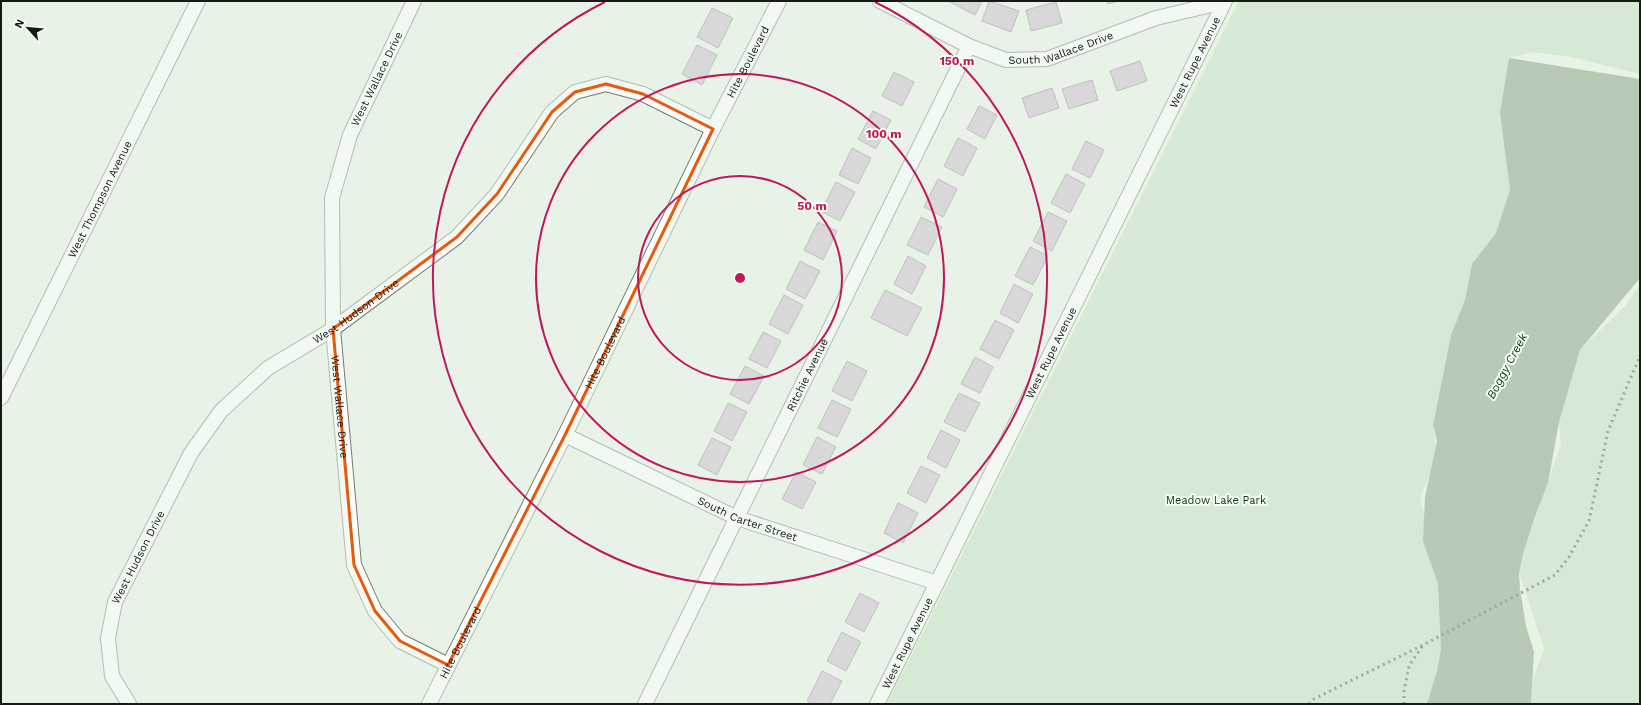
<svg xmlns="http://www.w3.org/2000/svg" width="1641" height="705" font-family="'Work Sans',sans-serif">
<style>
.green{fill:#bfdebd}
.water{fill:#7c9a79}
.building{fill:#c3b8c3;stroke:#8f858f}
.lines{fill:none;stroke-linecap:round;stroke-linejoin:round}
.minor-casing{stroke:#737d72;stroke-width:16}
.minor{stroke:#fff;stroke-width:14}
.rail{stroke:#474d47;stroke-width:3;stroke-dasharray:2 4;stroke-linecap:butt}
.marked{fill:none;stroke:#e8590c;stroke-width:3;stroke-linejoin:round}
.ring{fill:none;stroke:#c2185b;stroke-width:2}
.labels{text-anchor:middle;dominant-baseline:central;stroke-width:4;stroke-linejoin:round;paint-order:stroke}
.street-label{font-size:11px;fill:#161a16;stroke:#f6fff5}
.park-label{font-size:11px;fill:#0b390b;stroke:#f6fff5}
.water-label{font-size:12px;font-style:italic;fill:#0f3d0f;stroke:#f6fff5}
.centre{fill:#c2185b;stroke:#f6fff5;stroke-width:2}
.ring-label{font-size:12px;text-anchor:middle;font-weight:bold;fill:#c2185b;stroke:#f6fff5;stroke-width:4;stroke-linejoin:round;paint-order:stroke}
</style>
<rect width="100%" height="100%" fill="#e8f2e7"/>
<g class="green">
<path d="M1239,1H1640V74L1572,57L1532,52L1509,58L1506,140L1510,188L1496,233L1472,264L1465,300L1451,335L1433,425L1437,459L1420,497L1446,618L1444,656L1431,704H887Z"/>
<path d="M1640,284V704H1531L1533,680L1544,649L1518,569L1561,444L1559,422L1568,386L1580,350L1626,305Z"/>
</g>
<path class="water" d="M1509,58L1640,79V278L1580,350L1559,422L1548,483L1536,514L1523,554L1519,573L1520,589L1526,626L1534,652L1531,704H1427L1437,671L1441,650L1438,584L1423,541L1425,497L1437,441L1433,425L1451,335L1465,300L1472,264L1496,233L1510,189L1500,113Z"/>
<g class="building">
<path d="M948,1H982L975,15Z"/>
<path d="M989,1L1019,11L1011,32L982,21Z"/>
<path d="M1107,1H1118L1108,4Z"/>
<path d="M1056,2L1062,23L1031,31L1026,10Z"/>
<path d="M712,8L733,18L718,48L697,37Z"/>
<path d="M697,45L717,55L702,85L682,74Z"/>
<path d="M1140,61L1147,81L1117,91L1110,71Z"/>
<path d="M894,72L914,82L902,106L882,96Z"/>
<path d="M1092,80L1098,100L1069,109L1062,89Z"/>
<path d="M1052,88L1059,108L1029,118L1022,98Z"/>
<path d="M979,106L997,115L985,139L967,129Z"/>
<path d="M873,111L891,120L876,149L858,139Z"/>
<path d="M958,138L977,148L963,176L944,166Z"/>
<path d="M1086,141L1104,150L1090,178L1072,169Z"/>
<path d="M852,148L871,158L858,184L839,175Z"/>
<path d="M1066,174L1085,184L1070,213L1051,203Z"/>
<path d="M938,179L957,189L943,217L924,207Z"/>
<path d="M836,182L855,192L840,221L821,211Z"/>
<path d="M1048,212L1067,221L1052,251L1033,241Z"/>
<path d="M921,217L942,227L928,255L907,245Z"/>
<path d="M818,222L837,231L823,260L804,250Z"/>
<path d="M1030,247L1048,256L1033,285L1015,276Z"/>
<path d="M908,256L926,266L912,294L894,284Z"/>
<path d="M800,261L820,271L805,299L786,289Z"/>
<path d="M1014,284L1033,294L1018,323L1000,313Z"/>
<path d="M885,290L922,308L907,336L871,318Z"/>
<path d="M784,295L803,305L788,334L769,324Z"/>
<path d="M995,320L1014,330L999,359L980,349Z"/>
<path d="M763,332L781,341L767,368L749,359Z"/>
<path d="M975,357L993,367L980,393L961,384Z"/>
<path d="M847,361L867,371L852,401L832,391Z"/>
<path d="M745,366L764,376L749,404L730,394Z"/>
<path d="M959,393L980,403L965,432L944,422Z"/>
<path d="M832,400L851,409L837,437L818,428Z"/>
<path d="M728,403L747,412L732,441L714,431Z"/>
<path d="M941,430L960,440L946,468L927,458Z"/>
<path d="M817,437L836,447L822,474L803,465Z"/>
<path d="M712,438L731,447L717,475L698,465Z"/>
<path d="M921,466L940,475L926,503L907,493Z"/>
<path d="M796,472L816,482L802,509L782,499Z"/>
<path d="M898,503L918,513L903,543L884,533Z"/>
<path d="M860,593L879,603L864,632L845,622Z"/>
<path d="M842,632L861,642L846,671L827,661Z"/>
<path d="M822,671L842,681L830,704H813L807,701Z"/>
</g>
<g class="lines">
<defs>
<g id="minor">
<path id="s1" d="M414,1L350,135L332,198L333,329L354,565L375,611L400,641L448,665"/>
<path id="s2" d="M880,1L969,46L1006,60L1047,59L1156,18L1224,2"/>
<path id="s3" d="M1,398L198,1"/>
<path id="s4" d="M565,435L737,518L937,583"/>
<path id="s5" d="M129,704L112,676L108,638L115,602L191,453L221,411L268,368L333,329L457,237L497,194L552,112L575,92L606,84L643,94L713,129"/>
<path id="s6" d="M429,704L565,435L713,129L779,1"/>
<path id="s7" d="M645,704L969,46"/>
<path id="s8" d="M877,704L1225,1"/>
</g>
</defs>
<use href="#minor" class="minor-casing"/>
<use href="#minor" class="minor"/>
<g class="rail">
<path d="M1309,704L1314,699L1423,645L1555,575L1569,557L1589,521L1608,431L1640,356"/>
<path d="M1404,704V691L1409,666L1423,645"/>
</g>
</g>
<path d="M0 0H1641V705H0ZM606,84L643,94L713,129L565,435L448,665L400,641L375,611L354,565L333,329L457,237L497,194L552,112L575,92Z" fill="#e8f2e7" fill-opacity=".55" fill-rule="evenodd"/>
<path class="marked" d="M606,84L643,94L713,129L565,435L448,665L400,641L375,611L354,565L333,329L457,237L497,194L552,112L575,92Z"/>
<g class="ring">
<circle cx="740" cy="278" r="102"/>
<circle cx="740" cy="278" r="204"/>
<path d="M875 2A307 307 0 1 1 605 2"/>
</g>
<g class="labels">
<g class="street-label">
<text stroke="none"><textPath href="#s2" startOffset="196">South Wallace Drive</textPath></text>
<text stroke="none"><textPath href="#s6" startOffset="717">Hite Boulevard</textPath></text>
<text stroke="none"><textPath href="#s8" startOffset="716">West Rupe Avenue</textPath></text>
<text transform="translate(377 79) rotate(-64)">West Wallace Drive</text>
<text stroke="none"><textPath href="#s3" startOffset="222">West Thompson Avenue</textPath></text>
<text stroke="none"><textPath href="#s5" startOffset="495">West Hudson Drive</textPath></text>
<text stroke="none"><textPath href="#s6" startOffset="393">Hite Boulevard</textPath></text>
<text stroke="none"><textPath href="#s8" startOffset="392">West Rupe Avenue</textPath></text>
<text stroke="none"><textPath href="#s7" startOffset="367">Ritchie Avenue</textPath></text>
<text stroke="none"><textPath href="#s1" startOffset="423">West Wallace Drive</textPath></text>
<text stroke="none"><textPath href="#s4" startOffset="201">South Carter Street</textPath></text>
<text stroke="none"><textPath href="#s5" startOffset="158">West Hudson Drive</textPath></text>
<text stroke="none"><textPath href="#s6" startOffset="69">Hite Boulevard</textPath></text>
<text stroke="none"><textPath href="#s8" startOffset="68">West Rupe Avenue</textPath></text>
</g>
<g class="park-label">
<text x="1216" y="500">Meadow Lake Park</text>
</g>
<g class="water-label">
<text transform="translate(1507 366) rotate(-62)">Boggy Creek</text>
</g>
</g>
<circle cx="740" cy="278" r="6" class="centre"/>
<g class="ring-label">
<text x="957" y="65">150 m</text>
<text x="884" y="138">100 m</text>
<text x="812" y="210">50 m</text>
</g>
<rect width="1641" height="705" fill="none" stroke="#161a16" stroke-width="4"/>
<g transform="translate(28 28) rotate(297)" stroke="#f6fff5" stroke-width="3" paint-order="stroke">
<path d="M0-3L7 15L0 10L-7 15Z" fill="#161a16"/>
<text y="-6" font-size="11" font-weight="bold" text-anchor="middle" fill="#161a16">N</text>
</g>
</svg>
